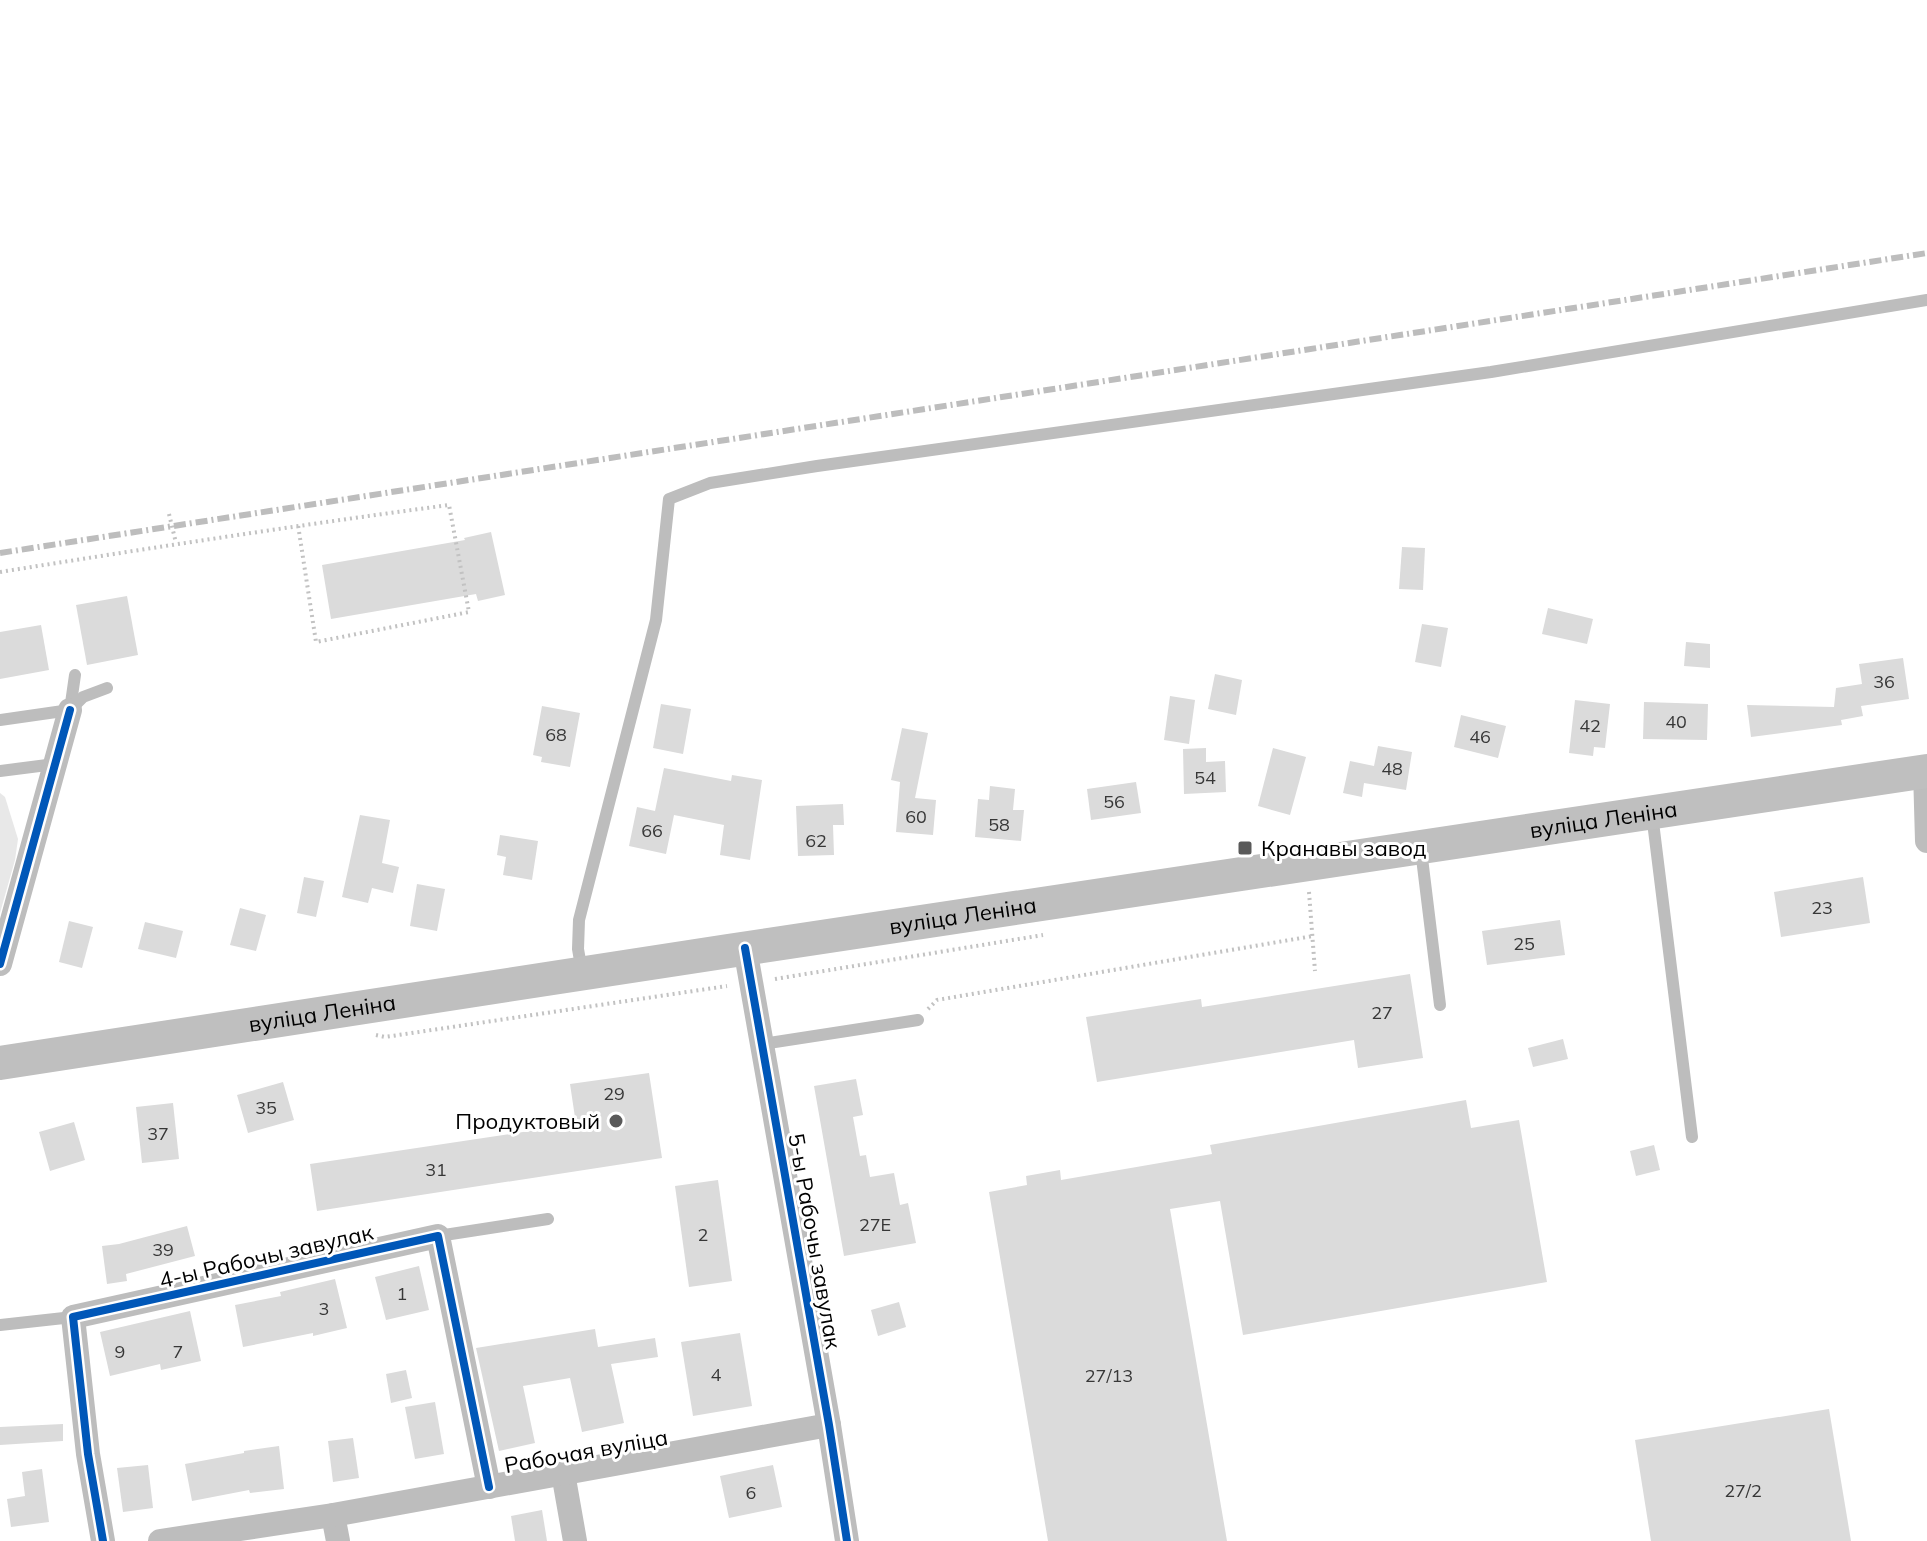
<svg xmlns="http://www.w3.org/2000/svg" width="1927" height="1541" font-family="Mulish,sans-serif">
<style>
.green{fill:#e8e8e8}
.building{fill:#dbdbdb}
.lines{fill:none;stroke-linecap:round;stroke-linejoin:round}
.path{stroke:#c2c2c2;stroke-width:4;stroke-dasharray:2 4;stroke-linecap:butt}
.service{stroke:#bdbdbd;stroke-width:12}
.minor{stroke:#bdbdbd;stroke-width:24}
.secondary{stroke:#bfbfbf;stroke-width:34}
.rail{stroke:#bdbdbd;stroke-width:6;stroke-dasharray:12 4 2 4;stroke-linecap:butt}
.cycleway-casing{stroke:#fff;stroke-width:13}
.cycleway{stroke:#0057b8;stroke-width:8}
.poi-dot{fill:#595959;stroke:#fff;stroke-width:3}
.labels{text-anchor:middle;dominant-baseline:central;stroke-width:6;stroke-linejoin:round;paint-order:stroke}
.number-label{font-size:18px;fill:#373737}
.street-label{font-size:22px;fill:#000;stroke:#fff}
.poi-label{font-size:22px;fill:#000;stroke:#fff;text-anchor:start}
</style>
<rect width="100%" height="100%" fill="#fff"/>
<path class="green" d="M0,793L5,797L18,839L15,860L0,913Z"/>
<g class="building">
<path d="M491,532L505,595L478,601L476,594L331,619L322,565L465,540L464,538Z"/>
<path d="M1402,547L1425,548L1423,590L1399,589Z"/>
<path d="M127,596L138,655L87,665L76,605Z"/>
<path d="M1548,608L1593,619L1587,644L1542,634Z"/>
<path d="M1422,624L1448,628L1441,667L1415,662Z"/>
<path d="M41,625L49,670L0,679V632Z"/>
<path d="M1686,642L1710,644V668L1684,666Z"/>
<path d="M1903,658L1909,699L1861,706L1863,716L1841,720L1842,725L1751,737L1747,705L1834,707L1836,688L1862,684L1859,664Z"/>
<path d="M1215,674L1242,680L1236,715L1208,709Z"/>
<path d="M1170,696L1195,700L1189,744L1164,740Z"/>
<path d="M1575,700L1610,704L1605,748L1594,747L1593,756L1569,753Z"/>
<path d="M1644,702L1708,704L1707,740L1643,739Z"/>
<path d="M661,704L691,709L683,754L653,748Z"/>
<path d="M542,706L580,713L570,767L541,762L542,757L533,755Z"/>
<path d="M1461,715L1506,726L1498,758L1454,747Z"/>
<path d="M902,728L928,733L915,798L936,800L933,835L896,832L900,782L891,780Z"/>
<path d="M1378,746L1412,752L1406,790L1364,783L1362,797L1343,793L1350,761L1374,766Z"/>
<path d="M1206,748V762L1225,761L1226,792L1184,794L1183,749Z"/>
<path d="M1273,748L1306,757L1290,815L1258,806Z"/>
<path d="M664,768L731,781L732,775L762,780L750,860L720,855L724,825L674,815L666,854L629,846L637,807L655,811Z"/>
<path d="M1136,782L1141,813L1091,820L1087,789Z"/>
<path d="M990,786L1015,789L1013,810H1024L1021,841L975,837L978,799L989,800Z"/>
<path d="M843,804L844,825H833L834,855L798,856L796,806Z"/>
<path d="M360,815L390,820L382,863L399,867L393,893L372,888L368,903L342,897Z"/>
<path d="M500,835L538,841L532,880L503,875L506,857L497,855Z"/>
<path d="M304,877L324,881L316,917L297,913Z"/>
<path d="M1863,877L1870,923L1781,937L1774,892Z"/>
<path d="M417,884L445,889L437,931L410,926Z"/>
<path d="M240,908L266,915L256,951L230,945Z"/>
<path d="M1560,920L1565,955L1487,965L1482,931Z"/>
<path d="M69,921L93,927L82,968L59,962Z"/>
<path d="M145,922L183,931L176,958L138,949Z"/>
<path d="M1410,974L1423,1058L1358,1068L1354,1040L1097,1082L1086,1017L1201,999L1202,1007Z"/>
<path d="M1563,1039L1568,1059L1533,1067L1528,1048Z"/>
<path d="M649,1073L662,1158L317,1211L310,1164L576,1124L570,1084Z"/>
<path d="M856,1079L863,1115L853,1117L860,1156L866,1155L870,1177L894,1173L900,1205L908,1203L916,1243L844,1256L814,1086Z"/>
<path d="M283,1082L294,1120L248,1133L237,1095Z"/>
<path d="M1466,1100L1471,1128L1519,1120L1547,1282L1243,1335L1220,1201L1170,1209L1227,1541H1048L989,1192L1027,1185L1026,1176L1060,1170L1061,1180L1212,1154L1210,1145Z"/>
<path d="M173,1103L179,1159L142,1163L136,1107Z"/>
<path d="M74,1122L85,1160L50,1171L39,1132Z"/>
<path d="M1654,1145L1660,1170L1636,1176L1630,1151Z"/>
<path d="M718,1180L732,1281L689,1287L675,1186Z"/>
<path d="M187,1226L195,1256L126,1274L127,1281L107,1284L102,1246L119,1244Z"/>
<path d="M419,1266L429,1310L386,1320L375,1277Z"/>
<path d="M335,1279L347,1328L313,1336V1333L243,1347L235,1305L281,1296L280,1292Z"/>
<path d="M899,1302L906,1327L878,1336L871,1310Z"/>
<path d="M190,1311L201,1361L161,1370L160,1364L110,1376L100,1332Z"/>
<path d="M595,1329L598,1347L655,1338L658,1357L611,1364L624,1423L582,1432L570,1378L523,1386L535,1443L499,1451L476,1348Z"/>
<path d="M740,1333L752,1406L693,1416L681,1342Z"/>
<path d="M406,1370L412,1398L391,1403L386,1374Z"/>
<path d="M435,1402L444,1454L415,1459L405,1407Z"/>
<path d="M1829,1409L1851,1541H1651L1635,1440Z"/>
<path d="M63,1424V1441L0,1445V1427Z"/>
<path d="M353,1438L359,1478L333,1482L328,1441Z"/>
<path d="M279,1446L284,1489L250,1493L249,1490L192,1501L185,1464L244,1453V1451Z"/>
<path d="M148,1465L153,1508L123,1512L117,1468Z"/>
<path d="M773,1465L782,1507L729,1518L720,1476Z"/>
<path d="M42,1469L49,1522L11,1527L7,1499L25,1496L22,1472Z"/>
<path d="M542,1510L547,1541H515L511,1516Z"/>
</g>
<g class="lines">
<g class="path">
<path d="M169,514L176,543"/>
<path d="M0,572C150,548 299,525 449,505L469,612L316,642L298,525"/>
<path d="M1309,892L1315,971"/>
<path d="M775,979L1043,935"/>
<path d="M928,1009L937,1000L1313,936"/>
<path d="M376,1035L385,1037L727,986"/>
</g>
<g class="service">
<path d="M70,710L75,675"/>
<path d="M0,720L70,710L83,697L107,688"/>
<path d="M0,771L55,764"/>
<path d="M1652,814L1692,1137"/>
<path d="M1421,850L1440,1005"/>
<path d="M582,972L578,949L579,920L656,620L669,499L710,483L817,466L1491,372L1927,300"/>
<path d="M762,1044L918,1020"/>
<path d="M438,1236L548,1219"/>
<path d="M0,1325L73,1317"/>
</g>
<g class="minor">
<path d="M1925,771L1927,841"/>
<path d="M745,948L829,1425L847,1541"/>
<path d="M0,964L70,710"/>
<path d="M563,1473L575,1541"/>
<path d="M333,1515L338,1541"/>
<path d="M103,1541L88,1454L73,1317L438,1236L489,1487"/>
<path d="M160,1541L333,1515L829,1425"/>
</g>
<path class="secondary" id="s1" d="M0,1063C642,963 1284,867 1927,771"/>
<path class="rail" d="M0,553L1927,253"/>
<defs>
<g id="cycleway">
<path d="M745,948L829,1425L847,1541"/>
<path d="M0,964L70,710"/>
<path d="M103,1541L88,1454L73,1317L438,1236L489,1487"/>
</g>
</defs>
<use href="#cycleway" class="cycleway-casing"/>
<use href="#cycleway" class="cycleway"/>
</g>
<g class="poi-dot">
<rect x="1237" y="840" width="16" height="16" rx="4"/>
<circle cx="616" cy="1121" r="8"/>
</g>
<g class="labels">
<g class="number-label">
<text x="1884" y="681">36</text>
<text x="1676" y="721">40</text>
<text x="1590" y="725">42</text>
<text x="556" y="734">68</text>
<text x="1480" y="736">46</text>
<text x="1392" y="768">48</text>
<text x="1205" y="777">54</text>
<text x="1114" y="801">56</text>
<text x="916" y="816">60</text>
<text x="999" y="824">58</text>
<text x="652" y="830">66</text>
<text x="816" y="840">62</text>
<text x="1822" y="907">23</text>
<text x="1524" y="943">25</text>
<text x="1382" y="1012">27</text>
<text x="614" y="1093">29</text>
<text x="266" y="1107">35</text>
<text x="158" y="1133">37</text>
<text x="436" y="1169">31</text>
<text x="875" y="1224">27Е</text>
<text x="703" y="1234">2</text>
<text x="163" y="1249">39</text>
<text x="402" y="1293">1</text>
<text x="324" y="1308">3</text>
<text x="120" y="1351">9</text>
<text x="178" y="1351">7</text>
<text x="716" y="1374">4</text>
<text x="1109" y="1375">27/13</text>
<text x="1743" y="1490">27/2</text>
<text x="751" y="1492">6</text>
</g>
<g class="street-label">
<text stroke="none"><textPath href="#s1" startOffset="1622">вуліца Леніна</textPath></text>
<text stroke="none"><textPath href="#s1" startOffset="974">вуліца Леніна</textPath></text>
<text stroke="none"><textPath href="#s1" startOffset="326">вуліца Леніна</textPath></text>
<text transform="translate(815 1241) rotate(80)">5-ы Рабочы завулак</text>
<text transform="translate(266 1256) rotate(-13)">4-ы Рабочы завулак</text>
<text transform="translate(586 1451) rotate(-10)">Рабочая вуліца</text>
</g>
<g class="poi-label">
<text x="1261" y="848">Кранавы завод</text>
<text x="600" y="1121" text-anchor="end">Продуктовый</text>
</g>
</g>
</svg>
